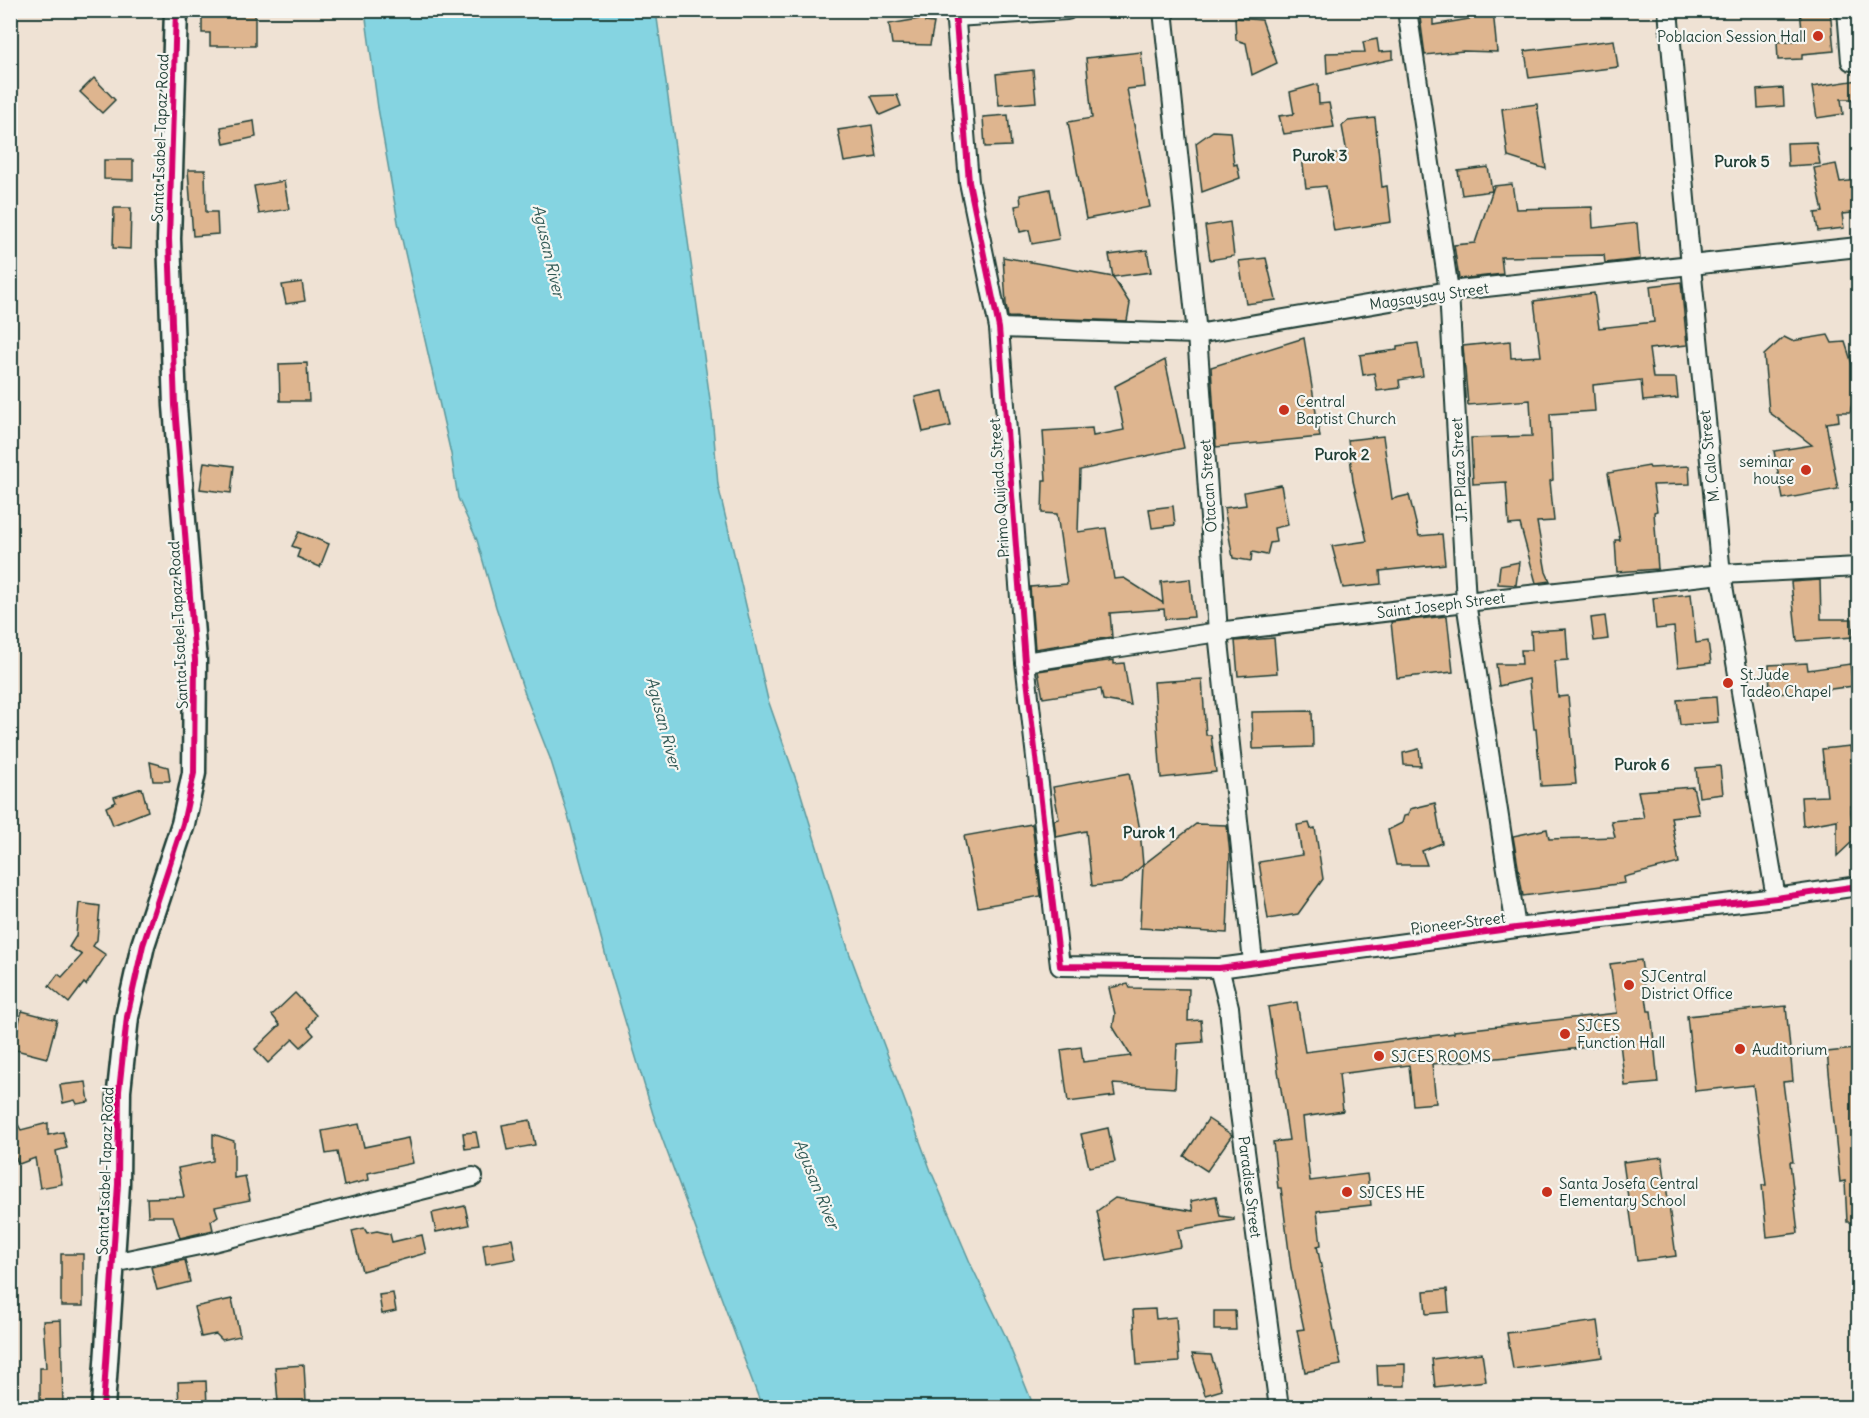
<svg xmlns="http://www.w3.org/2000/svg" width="1869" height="1418" font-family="Delius,sans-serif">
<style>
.water{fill:#85d4e1;stroke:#5c989c;stroke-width:1.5}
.building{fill:#deb58f;stroke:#1f3d34;stroke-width:1.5}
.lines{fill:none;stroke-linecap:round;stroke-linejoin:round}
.minor-casing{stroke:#1f3d34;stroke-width:22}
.tertiary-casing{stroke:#1f3d34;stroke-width:27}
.minor{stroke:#f6f6f2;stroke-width:18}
.tertiary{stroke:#f6f6f2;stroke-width:22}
.cycleway-casing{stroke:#f6f6f2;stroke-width:10}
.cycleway{stroke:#d6006c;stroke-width:6}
.poi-dot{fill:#c8321e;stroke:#f6f6f2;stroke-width:2}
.labels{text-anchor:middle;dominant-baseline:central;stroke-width:4.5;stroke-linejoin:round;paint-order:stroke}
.poi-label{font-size:15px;fill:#1f3d34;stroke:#f6f6f2;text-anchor:start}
.street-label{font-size:15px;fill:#1f3d34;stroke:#f6f6f2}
.neighbourhood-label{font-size:16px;font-weight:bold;fill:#1f3d34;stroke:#f6f6f2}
.water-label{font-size:16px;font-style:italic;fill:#335b57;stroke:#f6f6f2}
</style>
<rect width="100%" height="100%" fill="#efe2d4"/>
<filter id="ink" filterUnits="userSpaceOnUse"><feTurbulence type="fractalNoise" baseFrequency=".0167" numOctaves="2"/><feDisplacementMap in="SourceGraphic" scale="12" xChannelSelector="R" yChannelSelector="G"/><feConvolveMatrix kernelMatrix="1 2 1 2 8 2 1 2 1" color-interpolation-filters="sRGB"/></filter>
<g filter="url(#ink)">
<path class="water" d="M365,11H656L712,414L718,485L768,700L800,791L849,952L931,1171L972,1267L1005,1335L1034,1407H762L653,1114L608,964L570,822L550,758L526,697L496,607L477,540L458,498L451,454L398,222L378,108Z"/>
<g class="building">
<path d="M202,10H255V46H210V33H202Z"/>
<path d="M1419,10H1433V25L1469,19L1493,10L1497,52L1463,51L1425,55Z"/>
<path d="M1800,10H1830L1834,51L1802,54V59L1778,60L1777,42L1803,40Z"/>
<path d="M925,18V22L934,23L930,45L892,44L889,24Z"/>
<path d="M1235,18L1262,20L1277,63L1252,75L1246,43L1236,40Z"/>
<path d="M1377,39L1379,52L1393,51V59L1327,73L1326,53L1365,52L1363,42Z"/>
<path d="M1614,40L1618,67L1529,78L1525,51Z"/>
<path d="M1141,52L1145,87L1127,89L1150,207L1086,219L1068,122L1092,118L1086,58Z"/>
<path d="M1033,70L1036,102L999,105L996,74Z"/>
<path d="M94,78L115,100L102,113L80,92Z"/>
<path d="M1858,80V99H1841L1843,114L1817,118L1812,87Z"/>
<path d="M1318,84L1319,104L1329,103L1334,127L1284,134L1279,116L1294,114L1290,92Z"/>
<path d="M1783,88L1784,106L1758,108L1757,90Z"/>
<path d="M897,95L901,106L880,115L871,96Z"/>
<path d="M1537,104L1546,169L1508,157L1502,109Z"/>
<path d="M1008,115L1011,146L985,147L983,117Z"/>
<path d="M1375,118L1382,187L1387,186L1391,222L1334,231L1326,186L1306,188L1302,158L1347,153L1342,126L1348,121Z"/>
<path d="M254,121L256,137L224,144L221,127Z"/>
<path d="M872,125L877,157L844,162L838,130Z"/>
<path d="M1213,131L1230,132L1234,165L1237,164L1240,178L1202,192L1196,143Z"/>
<path d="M1816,142L1820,164L1788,166L1787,143Z"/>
<path d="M104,160H133V180L104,179Z"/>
<path d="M1836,164L1840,182L1858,180V202H1852V213L1842,214L1844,228L1818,231L1815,213L1823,212L1814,168Z"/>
<path d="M1488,167L1492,191L1462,195L1458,171Z"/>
<path d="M188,170H205L206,212H217L218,234L193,236Z"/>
<path d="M284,181L289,209L259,214L254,186Z"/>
<path d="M1512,184L1516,209L1592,207L1593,228L1637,223L1640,259L1605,263L1604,255L1501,257L1503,274L1459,279L1454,245L1475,243L1494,186Z"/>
<path d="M1050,189L1059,239L1032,244L1029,230L1020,232L1015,206L1021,205L1020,195Z"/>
<path d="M114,208H131L130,249L113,248Z"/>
<path d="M1230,222L1234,256L1210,260L1205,226Z"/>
<path d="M1147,250L1151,272L1113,277L1109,255Z"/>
<path d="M1003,257L1113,277L1130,304L1127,321L1008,317L1006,304Z"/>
<path d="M1266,258L1276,300L1246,304L1239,261Z"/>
<path d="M302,282L305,301L286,304L282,285Z"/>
<path d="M1681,282L1687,345L1649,349L1653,378H1676L1678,398L1643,401L1641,380L1593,385L1595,411L1550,414L1553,480L1550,481L1554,521L1537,522L1546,572L1550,581L1536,583L1520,524L1509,525L1506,482L1473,484L1471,438L1532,436L1530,400L1468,405L1463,346L1510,341L1511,358L1541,356L1534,301L1594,293L1599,328L1654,322L1650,286Z"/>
<path d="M1828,335L1832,343L1845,342L1856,376L1857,384L1850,412H1838L1839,421L1826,423L1838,489L1783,499L1774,451L1812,445L1769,412L1764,355L1784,337L1792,341Z"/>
<path d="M1304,338L1320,437L1216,447L1211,367Z"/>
<path d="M1418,343L1423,376L1399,380L1400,388L1377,391L1374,373L1363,375L1360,355L1397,350V346Z"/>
<path d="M1165,360L1184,448L1080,470L1078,532L1106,528L1114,579L1124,578L1163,603L1161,582L1190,579L1194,617L1165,619L1164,609L1110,613L1112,637L1035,649L1030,587L1067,584L1057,514L1042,513L1043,480H1046L1043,431L1092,428L1093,436L1124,430L1115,386Z"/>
<path d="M307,363L309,401H280L279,364Z"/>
<path d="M943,391L951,426L923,432L915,397Z"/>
<path d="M1383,436L1392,499L1409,495L1419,536L1442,534L1445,564L1380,571L1381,584L1343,588L1332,546L1367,541L1353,481L1348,440Z"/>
<path d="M204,462L234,466L231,493L200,489Z"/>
<path d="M1649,466L1650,468L1689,466L1690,484L1653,485L1657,511L1654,512L1658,569L1617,572L1615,540H1620L1608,473Z"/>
<path d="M1281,485L1288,525L1274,528L1276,542L1270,543L1267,555L1252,552L1251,561L1233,558L1224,508L1246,505L1244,492Z"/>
<path d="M1173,506L1175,525L1152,528L1149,509Z"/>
<path d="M299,532L329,544L320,567L297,557L300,549L292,546Z"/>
<path d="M1519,562L1516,585L1498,584L1500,566Z"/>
<path d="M1820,580L1821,619H1852L1853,637L1797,641L1791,582Z"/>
<path d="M1691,594L1696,643L1708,641L1711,663L1678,667L1674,627L1656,629L1653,598Z"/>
<path d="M1447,616L1453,672L1397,678L1391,622Z"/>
<path d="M1605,616L1608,639L1594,641L1591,618Z"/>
<path d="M1566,629L1568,660L1555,661L1558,697L1568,696L1576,784L1541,786L1536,729H1534L1529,679L1499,686L1496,664H1522L1521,650H1532L1531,631Z"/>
<path d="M1274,638L1277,673L1238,676L1235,641Z"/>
<path d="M1114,660V664L1124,663L1131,705L1103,700L1101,689L1043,698L1038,671Z"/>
<path d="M1807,663L1808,670L1850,664L1853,686L1809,692L1770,694L1769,665Z"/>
<path d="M1202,679L1206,735H1211L1216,772L1161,778L1154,682Z"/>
<path d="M1716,697L1718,722L1680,725L1677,700Z"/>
<path d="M1312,711L1313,747L1253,749L1252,712Z"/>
<path d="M1850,746L1855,788H1858V806H1850L1854,840L1837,856V820L1803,826L1801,797L1827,796L1822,749Z"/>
<path d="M1419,749L1421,766L1404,765L1403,753Z"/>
<path d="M150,762L168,767L170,781H153Z"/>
<path d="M1720,766L1723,794L1699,797L1696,768Z"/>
<path d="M1129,773L1140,830L1143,865L1122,883L1092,886L1086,831L1056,837L1054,820L1059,819L1053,787Z"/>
<path d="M1693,787L1699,814L1671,817L1679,863L1624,877L1625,883L1523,896L1513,836L1547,829L1549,839L1615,837L1611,821L1644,818L1638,791Z"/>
<path d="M142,788L148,811L113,825L106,807L116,802L114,797Z"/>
<path d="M1435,803L1442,843L1422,851L1427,865H1396L1388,830L1402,823L1404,816L1408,815L1410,809Z"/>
<path d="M1309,823L1311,829L1315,828L1323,879L1298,914L1268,919L1259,862L1302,855L1297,825Z"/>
<path d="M1032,824L1041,896L978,907L964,836Z"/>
<path d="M1196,824L1227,825L1230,855L1227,933L1140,928L1143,865Z"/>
<path d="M79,903L100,906L97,940L93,946L106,955L86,985L84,983L69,1003L49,986L58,974L62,977L82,955L69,947L76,936Z"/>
<path d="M1641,960L1648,1011H1651L1658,1083L1625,1086L1620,1043L1508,1057L1432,1064L1436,1103L1413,1105L1409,1065L1339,1074L1343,1111L1303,1117L1310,1181L1367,1174L1371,1205L1317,1211L1321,1245L1317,1246L1341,1365L1305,1372L1297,1330L1304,1329L1291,1268L1281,1188H1278L1273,1142L1289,1140L1268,1007L1297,1002L1305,1052L1454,1033V1031L1617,1013L1610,964Z"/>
<path d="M1128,984L1130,988L1189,989L1188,1021L1201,1020L1203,1042L1177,1044L1175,1088L1113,1084L1115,1096L1068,1102L1061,1050L1081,1047L1083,1062L1131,1056L1113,1027L1115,1014L1109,988Z"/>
<path d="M295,993L316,1015L308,1028L314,1035L301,1047L293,1039L268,1063L255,1049L280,1025L272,1015Z"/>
<path d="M1786,1006L1793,1081L1783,1082L1793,1162H1790L1798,1233L1767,1237L1762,1185H1766L1753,1085L1695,1091L1687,1016Z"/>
<path d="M22,1011L57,1020L47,1058L12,1049Z"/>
<path d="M1855,1049L1858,1085V1222H1847L1845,1181L1840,1182L1827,1052Z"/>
<path d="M86,1082L89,1102L77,1104L75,1100L63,1103L60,1085Z"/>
<path d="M10,1110L21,1130L48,1123V1135L63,1132L67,1148L56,1151L62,1184L40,1188L35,1158L19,1164L10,1148Z"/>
<path d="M1208,1119L1232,1135L1207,1171L1184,1156Z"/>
<path d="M530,1120L535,1145L507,1150L502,1125Z"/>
<path d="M359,1124L364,1147L408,1138L413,1163L368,1173L369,1180L344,1186L337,1152L326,1154L322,1131Z"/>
<path d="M1108,1128L1115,1162L1089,1167L1081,1134Z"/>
<path d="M476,1132L479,1147L465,1149L463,1133Z"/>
<path d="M213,1134L234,1141V1178L245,1176L250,1200L215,1207L218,1216L211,1221L213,1230L180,1238L173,1216H148L147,1198L184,1197L178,1168L213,1161Z"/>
<path d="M1662,1157L1676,1256L1637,1261L1623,1162Z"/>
<path d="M1216,1196L1220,1216L1234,1218V1220L1178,1230L1181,1247L1107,1261L1097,1211L1115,1198L1193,1211L1191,1201Z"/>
<path d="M465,1206L469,1225L436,1232L432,1213Z"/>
<path d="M364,1228L367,1233L377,1231L390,1234L392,1242L422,1235L426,1253L362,1271L352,1231Z"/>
<path d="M512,1239L516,1259L486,1264L483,1244Z"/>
<rect x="61" y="1254" width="22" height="52"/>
<path d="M185,1260L190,1282L157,1290L151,1267Z"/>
<path d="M1447,1289L1449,1312L1426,1314L1424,1291Z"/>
<path d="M393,1293L396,1311L382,1314L379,1295Z"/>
<path d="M232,1299L240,1336L222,1340L216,1334L201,1337L194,1307Z"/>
<path d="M1155,1309L1156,1319L1176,1317L1179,1362L1137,1365L1133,1310Z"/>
<path d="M1214,1311H1235L1236,1330H1214Z"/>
<path d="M61,1320L63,1407H40V1368H46L43,1321Z"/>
<path d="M1598,1321L1603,1357L1513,1369L1507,1333Z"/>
<path d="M1482,1353L1486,1381L1435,1387L1432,1359Z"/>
<path d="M1192,1354L1211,1355L1222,1390L1205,1395Z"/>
<path d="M1405,1364V1386H1378L1377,1365Z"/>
<path d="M304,1365L306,1401L278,1402L275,1367Z"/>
<path d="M206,1381L207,1407H179L178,1382Z"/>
</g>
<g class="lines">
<defs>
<g id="minor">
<path d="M955,10L969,182L999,328L1025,662L1060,966L1219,968L1516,928L1776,898L1858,886"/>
<path d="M1163,10L1197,334L1218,632L1253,962"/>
<path d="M1407,10L1449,291L1466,602L1516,928"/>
<path d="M1668,10L1691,266L1721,574L1776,898"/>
<path d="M1847,10L1851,61"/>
<path d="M955,17L1067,10"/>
<path d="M999,328L1197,334L1449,291L1858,247"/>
<path d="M1025,662L1218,632L1466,602L1721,574L1858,567"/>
<path d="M1219,968L1229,1007L1238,1098L1279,1408"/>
<path d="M113,1263L209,1243L473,1177"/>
</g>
<path id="tertiary" d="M103,1408L118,1184L119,1091L127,1017L143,945L183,824L194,773L195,660L175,406L169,239L176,10"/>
</defs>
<use href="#minor" class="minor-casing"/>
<use href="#tertiary" class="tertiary-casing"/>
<use href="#minor" class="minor"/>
<use href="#tertiary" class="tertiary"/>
<defs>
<g id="cycleway">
<path d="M955,10L969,182L999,328L1025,662L1060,966L1219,968L1516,928L1776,898L1858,886"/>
<path d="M103,1408L118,1184L119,1091L127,1017L143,945L183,824L194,773L195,660L175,406L169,239L176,10"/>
</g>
</defs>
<use href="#cycleway" class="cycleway-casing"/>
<use href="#cycleway" class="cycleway"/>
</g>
</g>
<g class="poi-dot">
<circle cx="1818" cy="36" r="6"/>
<circle cx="1284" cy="410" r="6"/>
<circle cx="1806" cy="470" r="6"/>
<circle cx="1728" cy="683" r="6"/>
<circle cx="1629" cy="985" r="6"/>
<circle cx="1565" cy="1034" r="6"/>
<circle cx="1740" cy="1049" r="6"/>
<circle cx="1379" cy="1056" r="6"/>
<circle cx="1347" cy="1192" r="6"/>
<circle cx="1547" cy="1192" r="6"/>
</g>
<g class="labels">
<g class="poi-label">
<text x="1806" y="36" text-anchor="end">Poblacion Session Hall</text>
<text x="1296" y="401">Central<tspan x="1296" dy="17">Baptist Church</tspan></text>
<text x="1794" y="461" text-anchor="end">seminar<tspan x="1794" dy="17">house</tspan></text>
<text x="1740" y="674">St.Jude<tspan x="1740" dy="17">Tadeo Chapel</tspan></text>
<text x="1641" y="976">SJCentral<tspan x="1641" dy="17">District Office</tspan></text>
<text x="1577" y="1025">SJCES<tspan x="1577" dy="17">Function Hall</tspan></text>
<text x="1752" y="1049">Auditorium</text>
<text x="1391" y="1056">SJCES ROOMS</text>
<text x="1559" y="1183">Santa Josefa Central<tspan x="1559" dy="17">Elementary School</tspan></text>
<text x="1359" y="1192">SJCES HE</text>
</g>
<g class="street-label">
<text transform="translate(160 138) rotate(-88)">Santa Isabel-Tapaz Road</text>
<text transform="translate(1429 296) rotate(-8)">Magsaysay Street</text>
<text transform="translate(1709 456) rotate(-96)">M. Calo Street</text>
<text transform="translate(1459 470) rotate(-93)">J.P. Plaza Street</text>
<text transform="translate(1208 486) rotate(-94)">Otacan Street</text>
<text transform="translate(999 488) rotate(-94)">Primo Quijada Street</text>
<text transform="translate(1441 605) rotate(-7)">Saint Joseph Street</text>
<text transform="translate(178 625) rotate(-93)">Santa Isabel-Tapaz Road</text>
<text transform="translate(1458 923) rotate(-7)">Pioneer Street</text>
<text transform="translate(105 1171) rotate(-88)">Santa Isabel-Tapaz Road</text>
<text transform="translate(1250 1187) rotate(83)">Paradise Street</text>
</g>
<g class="neighbourhood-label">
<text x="1320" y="155">Purok 3</text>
<text x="1742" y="161">Purok 5</text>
<text x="1342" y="454">Purok 2</text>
<text x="1642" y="764">Purok 6</text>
<text x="1149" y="832">Purok 1</text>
</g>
<g class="water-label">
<text transform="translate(549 251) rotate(77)">Agusan River</text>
<text transform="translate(664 723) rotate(75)">Agusan River</text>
<text transform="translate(817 1184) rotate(68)">Agusan River</text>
</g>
</g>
<rect width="1869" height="1418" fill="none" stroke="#f6f6f2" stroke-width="36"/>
<rect x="18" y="18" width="1833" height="1382" fill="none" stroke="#1f3d34" stroke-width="2" filter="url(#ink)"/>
</svg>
